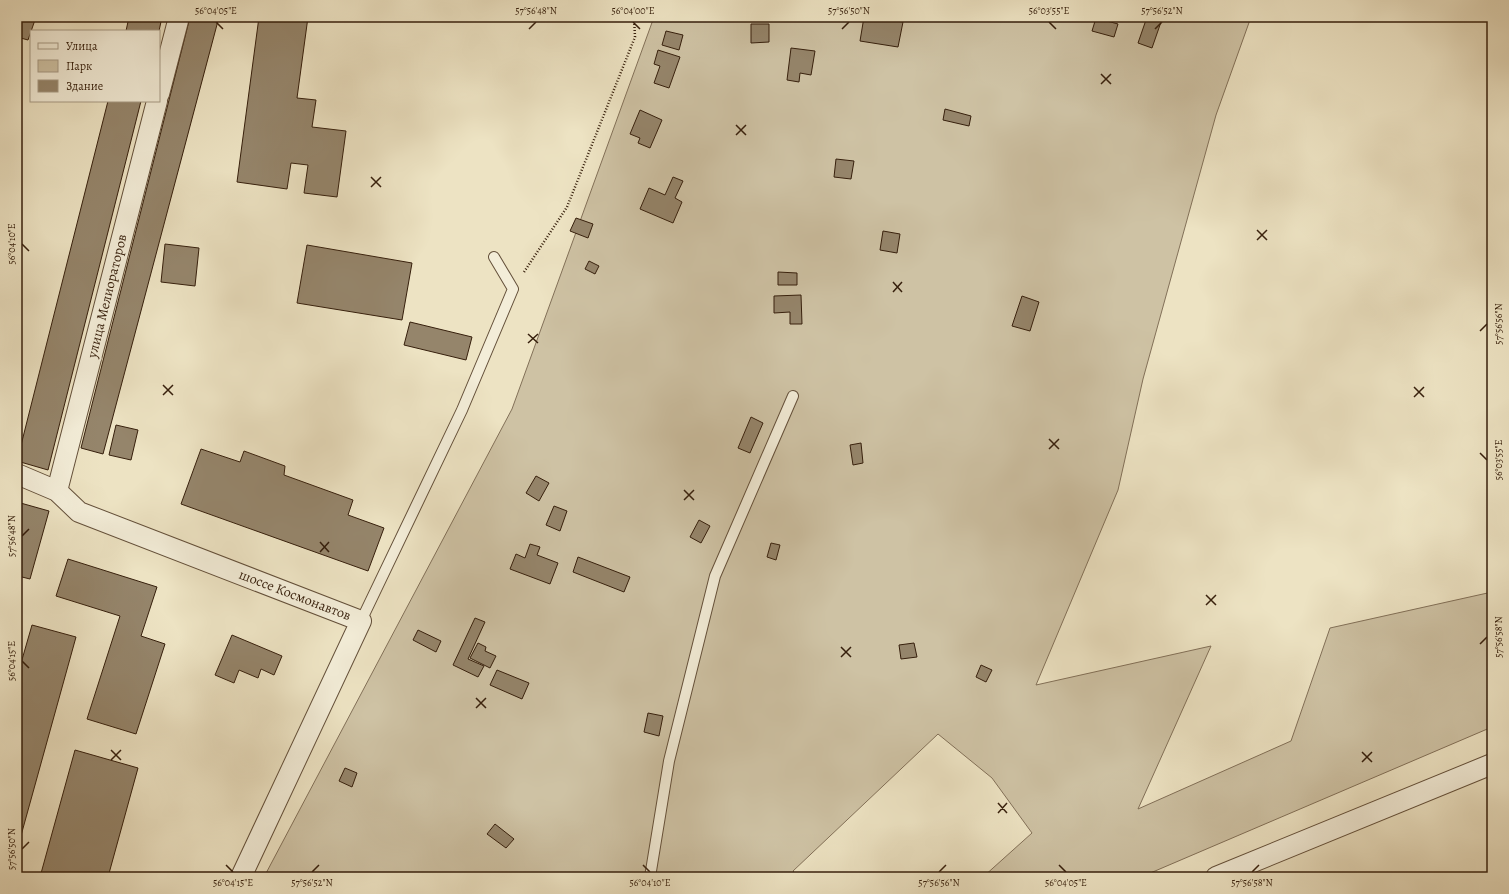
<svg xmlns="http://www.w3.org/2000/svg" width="1509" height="894" font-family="Alegreya,serif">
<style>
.green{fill:#cec2a4;stroke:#827058}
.building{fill:#95856b;stroke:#361f0c}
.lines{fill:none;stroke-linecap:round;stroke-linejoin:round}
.service-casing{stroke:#64503a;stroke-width:12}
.minor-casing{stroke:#64503a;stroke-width:22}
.path{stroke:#361f0c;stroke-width:2.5;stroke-dasharray:1 2;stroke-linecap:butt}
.service{stroke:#f3edd8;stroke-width:10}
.minor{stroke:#f3edd8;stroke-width:20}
.ticks{fill:none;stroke:#361f0c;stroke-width:1.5}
.labels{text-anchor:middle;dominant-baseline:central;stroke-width:4;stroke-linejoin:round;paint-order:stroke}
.street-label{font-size:14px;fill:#361f0c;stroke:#f3edd8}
.neatline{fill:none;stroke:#361f0c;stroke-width:1.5}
.ticks-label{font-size:10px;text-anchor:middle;fill:#361f0c}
</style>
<rect width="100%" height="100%" fill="#ede3c3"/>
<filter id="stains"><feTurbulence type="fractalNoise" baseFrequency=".005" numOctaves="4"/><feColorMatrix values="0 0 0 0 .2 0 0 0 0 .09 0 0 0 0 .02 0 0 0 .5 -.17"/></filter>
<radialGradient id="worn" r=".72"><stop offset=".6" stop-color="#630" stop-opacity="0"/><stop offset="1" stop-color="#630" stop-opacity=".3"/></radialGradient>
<path class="green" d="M654,17H1251L1216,115L1143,379L1118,490L1036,685L1211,646L1138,809L1291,741L1330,628L1492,592V727L1141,877H983L1032,833L992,778L938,734L793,871L798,877H264L512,409Z"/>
<g class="building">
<path d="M17,17H36L28,40L17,37Z"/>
<path d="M129,17H162L159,31H126Z"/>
<path d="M190,17H219L103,454L81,448Z"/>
<path d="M259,17H308L297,98L316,100L312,127L346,131L337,197L304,193L308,165L291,163L287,189L237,182Z"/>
<path d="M864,17L903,22L898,47L860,41Z"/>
<path d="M1147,17L1161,22L1152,48L1138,43Z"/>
<path d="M1096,18L1118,24L1114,37L1092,31Z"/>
<path d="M751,24H769V42L751,43Z"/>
<path d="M666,31L683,35L679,50L662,45Z"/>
<path d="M791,48L815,51L811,75L800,73L799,82L787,80Z"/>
<path d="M658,50L680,57L669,88L654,83L660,66L654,64Z"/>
<path d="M108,101H141L48,470L17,461Z"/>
<path d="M945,109L971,116L969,126L943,120Z"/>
<path d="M640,110L662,120L650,148L638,143L640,138L630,134Z"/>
<path d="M836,159L854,161L851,179L834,177Z"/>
<path d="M673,177L683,181L675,198L682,202L673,223L640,209L649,188L665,195Z"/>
<path d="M576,218L593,224L588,238L570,231Z"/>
<path d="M883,231L900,234L897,253L880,250Z"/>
<path d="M165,244L199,248L195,286L161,282Z"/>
<path d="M307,245L412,263L402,320L297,303Z"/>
<path d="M589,261L599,266L595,274L585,269Z"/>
<path d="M778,272L797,273V285H778Z"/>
<path d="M801,295L802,324H790V312L774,313V296Z"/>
<path d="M1022,296L1039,302L1030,331L1012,326Z"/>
<path d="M410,322L472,337L466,360L404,345Z"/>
<path d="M751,417L763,423L750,453L738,448Z"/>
<path d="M116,425L138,430L131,460L109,455Z"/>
<path d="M861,443L863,463L853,465L850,445Z"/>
<path d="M201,449L240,462L244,451L285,466L284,475L353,500L348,515L384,528L368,571L181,504Z"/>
<path d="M536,476L549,483L539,501L526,493Z"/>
<path d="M17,502L49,511L30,579L18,576L17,579Z"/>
<path d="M554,506L567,511L560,531L546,525Z"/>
<path d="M699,520L710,526L701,543L690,537Z"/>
<path d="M771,543L780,545L776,560L767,557Z"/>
<path d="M530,544L540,547L537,555L558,563L550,584L510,569L516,554L525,558Z"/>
<path d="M578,557L630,577L624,592L573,572Z"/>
<path d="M68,559L157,587L141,636L165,644L136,734L87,719L120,616L56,596Z"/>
<path d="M475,618L485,622L468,659L484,666L478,677L453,665Z"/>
<path d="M32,625L76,637L17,850V677Z"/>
<path d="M418,630L441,641L436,652L413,640Z"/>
<path d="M232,635L282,656L274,675L261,669L258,678L239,670L234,683L215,675Z"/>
<path d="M478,643L486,647L485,651L496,656L490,668L470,658Z"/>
<path d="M914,643L917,657L901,659L899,645Z"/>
<path d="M981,665L992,670L986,682L976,677Z"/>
<path d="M497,670L529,683L522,699L490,685Z"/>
<path d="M648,713L663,716L659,736L644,732Z"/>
<path d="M75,750L138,768L108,877H40Z"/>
<path d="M345,768L357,773L352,787L339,781Z"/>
<path d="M495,824L514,839L506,848L487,834Z"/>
</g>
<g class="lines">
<defs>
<g id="service">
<path d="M361,621L462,410L513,289L494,257"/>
<path d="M650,877L669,761L715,576L793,396"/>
</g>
<g id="minor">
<path d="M159,94L179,17"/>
<path d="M17,474L57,491L79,512L361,621L241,877"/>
<path d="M57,491L157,101"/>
<path d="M1216,877L1492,764"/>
</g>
</defs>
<use href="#service" class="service-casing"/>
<use href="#minor" class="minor-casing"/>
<path class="path" d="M524,272L567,207L635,37L634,17"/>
<use href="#service" class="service"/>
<use href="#minor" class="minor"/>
</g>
<path class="ticks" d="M216,22L223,29M633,22L640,29M1049,22L1056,29M529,29L536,22M842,29L849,22M1155,29L1162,22M1101,74L1111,84M1101,84L1111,74M736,125L746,135M736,135L746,125M371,177L381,187M371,187L381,177M1257,230L1267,240M1257,240L1267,230M22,244L29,251M893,282L902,292M893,292L902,282M1480,331L1487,324M528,334L538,343M528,343L538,334M163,385L173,395M1414,387L1424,397M163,395L173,385M1414,397L1424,387M1049,439L1059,449M1049,449L1059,439M1480,453L1487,460M684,490L694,500M684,500L694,490M22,536L29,529M320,542L329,552M320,552L329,542M1206,595L1216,605M1206,605L1216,595M1480,644L1487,637M841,647L851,657M841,657L851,647M22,661L29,668M476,698L486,708M476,708L486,698M111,750L121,760M1362,752L1372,762M111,760L121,750M1362,762L1372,752M998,803L1007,813M998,813L1007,803M22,849L29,842M226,865L233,872M643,865L650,872M1059,865L1066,872M312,872L319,865M939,872L946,865M1252,872L1259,865"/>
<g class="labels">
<g class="street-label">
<text transform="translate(107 296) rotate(-76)">улица Мелиораторов</text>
<text transform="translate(295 595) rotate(21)">шоссе Космонавтов</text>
</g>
</g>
<rect width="1509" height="894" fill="none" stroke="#ede3c3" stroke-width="44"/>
<rect x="30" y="30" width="130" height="72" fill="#f3edd8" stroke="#a79b86"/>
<rect x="38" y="43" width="20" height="6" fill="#f3edd8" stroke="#a79b86"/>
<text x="66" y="50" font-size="12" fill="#361f0c">Улица</text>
<rect x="38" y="60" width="20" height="12" fill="#cec2a4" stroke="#a79b86"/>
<text x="66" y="70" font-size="12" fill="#361f0c">Парк</text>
<rect x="38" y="80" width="20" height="12" fill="#95856b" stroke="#a79b86"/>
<text x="66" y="90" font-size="12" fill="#361f0c">Здание</text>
<rect x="22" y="22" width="1465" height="850" class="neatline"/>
<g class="ticks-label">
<text x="216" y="14">56°04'05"E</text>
<text x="536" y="14">57°56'48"N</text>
<text x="633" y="14">56°04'00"E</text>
<text x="849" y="14">57°56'50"N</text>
<text x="1049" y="14">56°03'55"E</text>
<text x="1162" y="14">57°56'52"N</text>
<text transform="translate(11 244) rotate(-90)" y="4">56°04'10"E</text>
<text transform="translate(1498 324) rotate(-90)" y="4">57°56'56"N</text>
<text transform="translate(1498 460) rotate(-90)" y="4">56°03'55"E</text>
<text transform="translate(11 536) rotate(-90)" y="4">57°56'48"N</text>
<text transform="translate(1498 637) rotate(-90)" y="4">57°56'58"N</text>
<text transform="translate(11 661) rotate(-90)" y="4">56°04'15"E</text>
<text transform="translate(11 849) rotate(-90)" y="4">57°56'50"N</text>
<text x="233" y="886">56°04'15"E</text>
<text x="312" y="886">57°56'52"N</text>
<text x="650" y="886">56°04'10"E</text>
<text x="939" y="886">57°56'56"N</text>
<text x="1066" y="886">56°04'05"E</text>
<text x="1252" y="886">57°56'58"N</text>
</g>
<rect width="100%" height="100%" filter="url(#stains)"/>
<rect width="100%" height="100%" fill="url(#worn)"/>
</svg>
